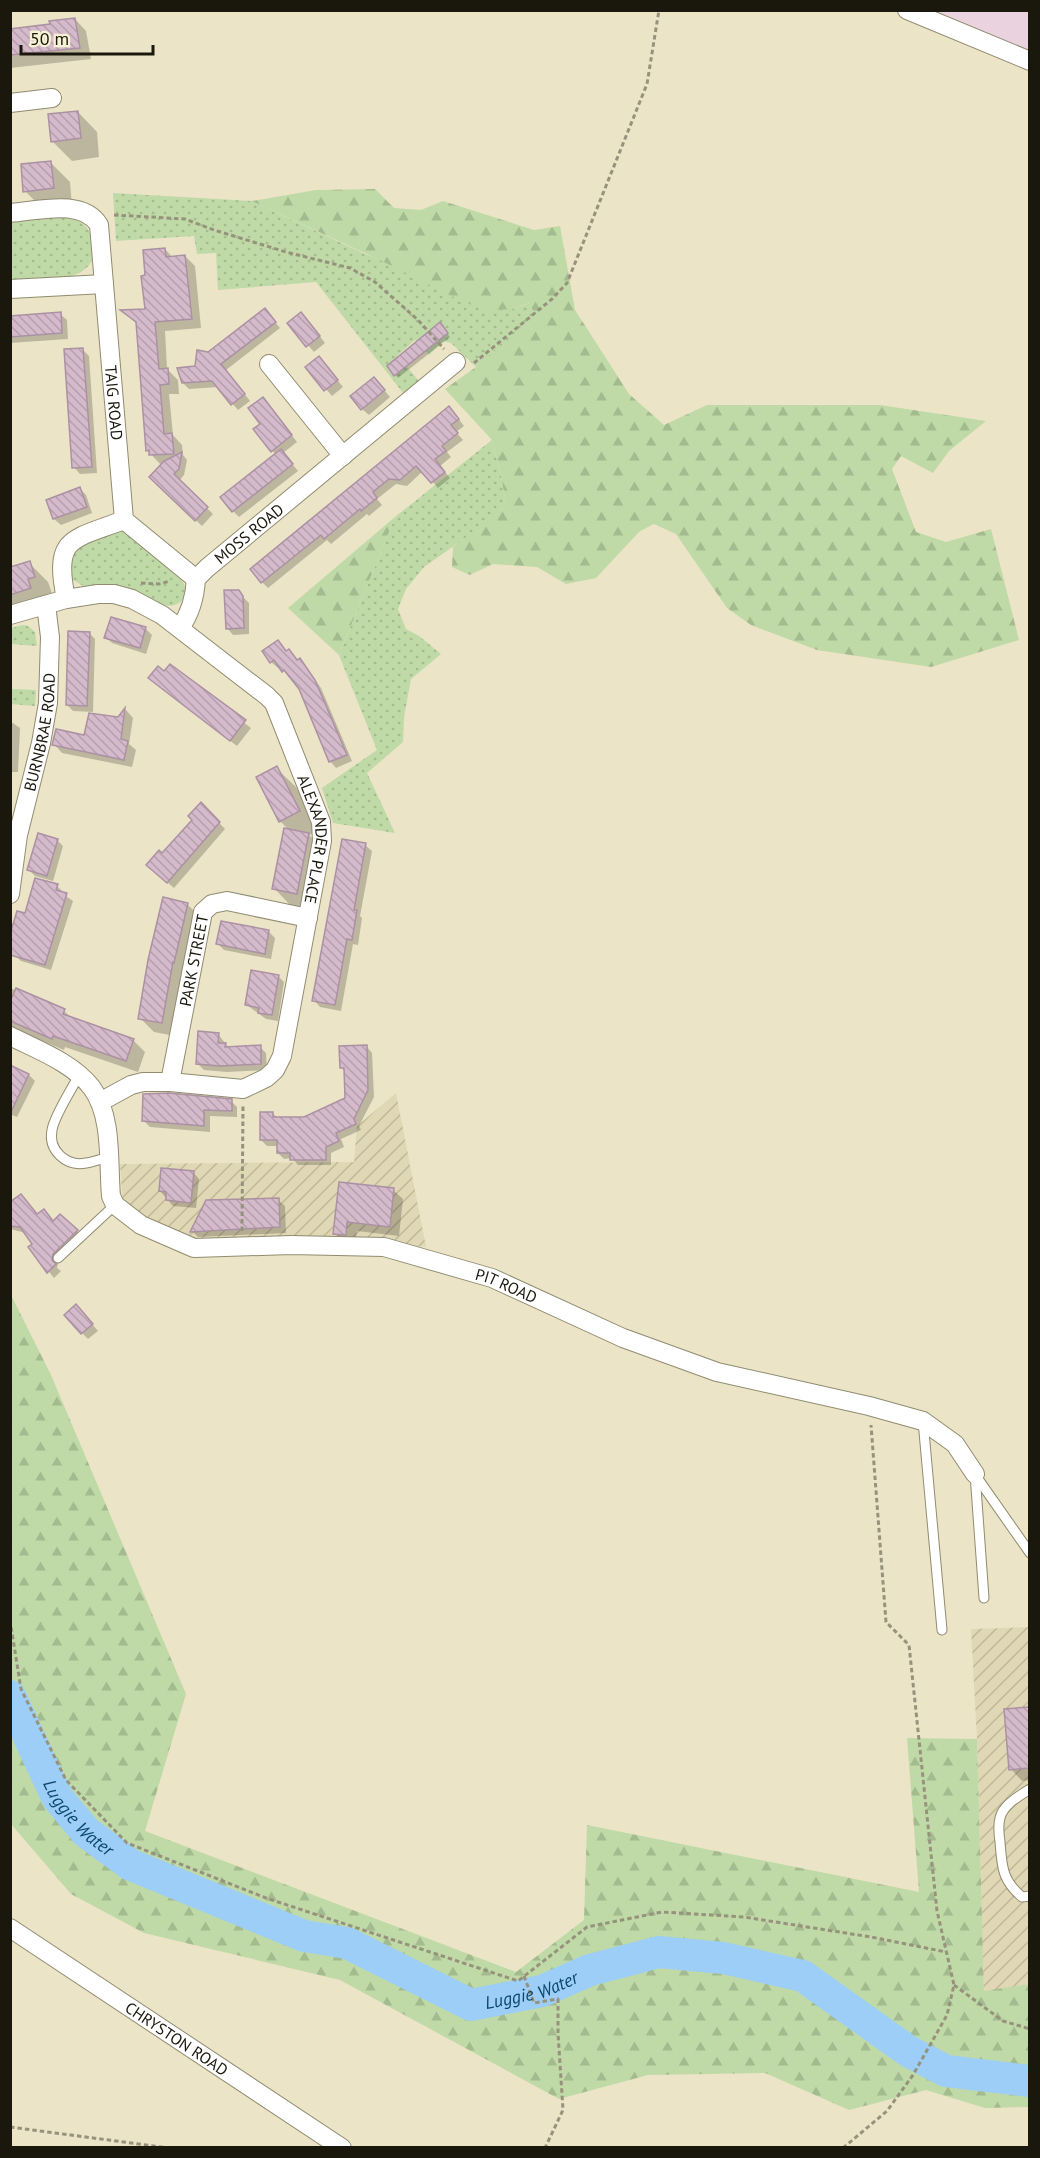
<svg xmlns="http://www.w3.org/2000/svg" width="1040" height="2158" font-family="'PT Sans',sans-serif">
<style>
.industrial{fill:url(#industrial-furrows)}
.education{fill:#ead3df}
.grass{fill:url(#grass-dots)}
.forest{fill:url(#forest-firs)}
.shadow{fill:#0003}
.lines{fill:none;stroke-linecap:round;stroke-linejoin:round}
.river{stroke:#9ccef7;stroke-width:32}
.building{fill:url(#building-back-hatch);stroke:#ab91a3;stroke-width:1.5}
.lane-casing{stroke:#918b70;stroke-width:11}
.street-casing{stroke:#918b70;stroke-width:20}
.path{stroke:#97927c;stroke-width:3;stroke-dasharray:4.5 3;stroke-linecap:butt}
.lane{stroke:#fff;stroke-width:9}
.street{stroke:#fff;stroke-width:18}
.labels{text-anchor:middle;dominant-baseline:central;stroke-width:4.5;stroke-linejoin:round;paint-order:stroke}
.street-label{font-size:16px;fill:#1a180d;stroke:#f8f2d4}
.water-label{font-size:18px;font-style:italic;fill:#0b476d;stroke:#f8f2d4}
</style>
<defs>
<pattern id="industrial-furrows" width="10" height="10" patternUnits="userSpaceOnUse" patternTransform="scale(1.5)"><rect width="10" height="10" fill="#e0d7b4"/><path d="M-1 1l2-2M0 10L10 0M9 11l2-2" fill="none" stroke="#c0b89a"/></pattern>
<pattern id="grass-dots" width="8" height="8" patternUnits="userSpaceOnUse" patternTransform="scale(1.5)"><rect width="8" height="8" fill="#bfdaa7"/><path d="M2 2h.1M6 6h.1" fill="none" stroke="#a4ba8f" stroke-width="1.8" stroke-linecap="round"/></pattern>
<pattern id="forest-firs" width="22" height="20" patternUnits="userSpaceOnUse" patternTransform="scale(1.5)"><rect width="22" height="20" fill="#bfdaa7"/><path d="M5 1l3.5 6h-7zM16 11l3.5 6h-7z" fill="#a4ba8f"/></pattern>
<pattern id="building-back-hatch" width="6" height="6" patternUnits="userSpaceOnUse" patternTransform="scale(1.5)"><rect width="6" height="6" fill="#d5bacb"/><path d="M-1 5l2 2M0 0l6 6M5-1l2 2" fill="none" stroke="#b69fad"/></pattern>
</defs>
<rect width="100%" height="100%" fill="#ebe4c7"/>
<g class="industrial">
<path d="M396,1093L426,1247L333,1238L195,1240L123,1205L120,1164L354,1162L357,1126Z"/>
<path d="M1030,1627L1029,1984L984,1992L977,1739L971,1629Z"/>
</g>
<path class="education" d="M921,11H1029V55Z"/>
<g class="grass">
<path d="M113,193L252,201L365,254L513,309L530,303L536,317L476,367L451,343L443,341L429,355L415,340L397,356L421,383L404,394L316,282L218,290L216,253L197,254L194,236L116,241Z"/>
<path d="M67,216C79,220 90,226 92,240C92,244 94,250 94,254C89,285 33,281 11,283V220Z"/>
<path d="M492,440L501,474L506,506L478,529L424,567L406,589L398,609L406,629L419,636L441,654L411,679L404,717L403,742L367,773L395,833L333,823L322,788L377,750L339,655L395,517Z"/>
<path d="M118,531L127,532L182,580C192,597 179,609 162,605L83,586L72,579L69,556L84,543Z"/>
<path d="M23,625L28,626L35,632L37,646L11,644V628Z"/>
<path d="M11,689L36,690L35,706L11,704Z"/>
</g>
<g class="forest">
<path d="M375,189L394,208L421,210L443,201L534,230L560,226L575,310L629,394L664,425L707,405H880L986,421L949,451L933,473L901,456L892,469L916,532L946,542L991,529L1019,640L931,667L817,650L751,625L727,608L676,534L654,524L640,531L596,578L566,584L537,567L493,564L470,575L452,567L453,547L506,506L501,474L492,440L445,389L476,367L536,316L529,303L513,309L489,310L463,302L386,263L252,201L316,190Z"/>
<path d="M395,517L339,655L288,608Z"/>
<path d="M10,1293L51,1375L186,1694L145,1831L516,1972L584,1920L587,1825L919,1892L907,1738L977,1739L984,1991L1029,1984V2107L985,2108L926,2090L849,2110L765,2073L648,2075L559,2099L340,1980L144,1933L71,1894L11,1824Z"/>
</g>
<g class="shadow">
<path d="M75,19L86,31L91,59L10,68V31L52,26Z"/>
<path d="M78,112L97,132L99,157L72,161L53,142Z"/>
<path d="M51,163L70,182L72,207L44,210L25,191Z"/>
<path d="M165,249L173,258L185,256L195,266L201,328L165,331L167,369L178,380L179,394H169L173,435L182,445L183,455L187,460L184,475L179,481L213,514L202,526L151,477L162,466L147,450L137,324L124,312L147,310V276Z"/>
<path d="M60,314L67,320L68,339L10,343V317Z"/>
<path d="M270,316L280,328L226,370L250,401L238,410L218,387L189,389L183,383L209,354Z"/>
<path d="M307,320L325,343L314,352L289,323Z"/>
<path d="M442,327L450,337L398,378L389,367Z"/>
<path d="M82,349L89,356L97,473L80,474L74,467Z"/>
<path d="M319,358L343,387L332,396L307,367Z"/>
<path d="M380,385L390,397L369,415L362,409Z"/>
<path d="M268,404L297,442L283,453L298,471L239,517L233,511L276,455L255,429L262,424Z"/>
<path d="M455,414L464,426L456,432L463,440L447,452L451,457L440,466L450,478L438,488L423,471L407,486L396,484L377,499L382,505L369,516L367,514L331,544L327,540L268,588L262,582Z"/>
<path d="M80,489L86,495L92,513L61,525L54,519L48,500Z"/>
<path d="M29,563L48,582L53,596L10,620V569Z"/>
<path d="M238,592L249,603V634L233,635L227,628Z"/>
<path d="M145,628L152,635L146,654L112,643L106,637Z"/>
<path d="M89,633L95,639L93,712L73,711L67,705Z"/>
<path d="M278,641L287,652L289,651L306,667L321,688L352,761L336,768L330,761L300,689L290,676L289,677L280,666L278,668L271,662Z"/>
<path d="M170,666L251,728L237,746L156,684Z"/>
<path d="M126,710L133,718L129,744L136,750L132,767L62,753L54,744L86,737L119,719Z"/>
<path d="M10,721L20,728L18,772H10Z"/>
<path d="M276,768L296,787L318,831L309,835L327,854L316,912L293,908L274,888L290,831L280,821Z"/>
<path d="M201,804L225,829L174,888L154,871L162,856L194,820Z"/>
<path d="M57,840L63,846L53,881L35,876L29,870Z"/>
<path d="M365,845L372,851L360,916L362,918L358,945L353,944L341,1011L320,1007L314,1000Z"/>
<path d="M57,886L63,892V894L73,901L51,970L21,961L15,955Z"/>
<path d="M187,904L201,918L175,1036L154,1032L140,1018Z"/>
<path d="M222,923L269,932L275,938L271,959L224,950L218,944Z"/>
<path d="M278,976L284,982L278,1021L266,1019L247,1005Z"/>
<path d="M10,988L64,1011L73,1019L133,1040L145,1052L138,1072L65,1047L64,1050L10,1027Z"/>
<path d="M218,1034L229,1048L260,1047L266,1053L267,1070L227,1072L204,1070L197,1063Z"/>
<path d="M367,1047L372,1053L374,1097L359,1126L361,1130L341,1139L344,1147L331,1153V1165H298L292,1158L284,1159L278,1153V1146H267L261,1140L272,1113L278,1118H305L346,1099L345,1072L341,1067Z"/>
<path d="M10,1066L29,1075L35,1081L17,1117L10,1114Z"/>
<path d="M231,1101L237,1107V1117L210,1116V1132L150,1127L143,1120Z"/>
<path d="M193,1172L199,1179L196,1208L173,1206L160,1191Z"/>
<path d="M340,1184L393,1190L403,1199L399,1236L357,1231L355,1244L344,1243L334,1233Z"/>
<path d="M278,1200L285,1206L286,1233L198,1237L192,1231Z"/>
<path d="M10,1205L37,1216L44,1211L54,1222L60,1216L83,1237L59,1260L57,1268L61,1271L54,1278L37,1257L34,1244L26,1233L10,1229Z"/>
<path d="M82,1312L98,1331L88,1339L82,1333Z"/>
<path d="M1030,1708V1780L1022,1781L1011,1769L1005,1710Z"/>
</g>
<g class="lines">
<path class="river" id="s1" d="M10,1696L57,1797L86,1832L131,1865L304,1936L347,1943L471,2005L542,1991L590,1970L659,1952L723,1958L803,1976L908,2051L946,2071L1030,2081"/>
</g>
<g class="building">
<path d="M75,18L80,48L10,55V29L50,24L49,21Z"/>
<path d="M78,111L81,138L51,142L48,114Z"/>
<path d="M51,161L54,188L23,192L21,164Z"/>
<path d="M165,248L166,257L185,255L192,319L155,322L159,369L168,368L169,384L160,385L164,434L172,433L174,454L149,455V450L146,451L136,322L120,310L145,309L141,276L145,275L143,250Z"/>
<path d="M265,308L276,322L221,364L245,394L231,405L212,381L182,383L177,368L195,366L197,350L208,352Z"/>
<path d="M61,312L62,333L10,337V316Z"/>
<path d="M301,312L320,336L306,347L287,323Z"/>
<path d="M440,322L448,333L394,376L387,366Z"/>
<path d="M83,348L92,467L72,468L64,349Z"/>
<path d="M319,356L338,380L324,391L305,367Z"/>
<path d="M374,377L385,390L361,410L350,396Z"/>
<path d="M263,397L292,435L271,452L253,429L260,424L248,408Z"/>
<path d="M449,406L459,419L451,425L458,433L442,446L446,451L435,459L445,472L431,483L416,466L400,480L389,479L373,492L377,498L361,511L360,509L324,539L321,535L261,583L250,569Z"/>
<path d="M281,449L293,464L232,512L220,497Z"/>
<path d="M182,452L179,469L174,474L208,507L195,521L149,477L164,461Z"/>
<path d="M80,487L87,507L53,519L46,500Z"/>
<path d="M30,561L35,577L28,579L31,588L10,595V567Z"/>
<path d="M224,590H239L243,596L244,628L226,629Z"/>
<path d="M111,617L146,627L140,648L104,638Z"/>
<path d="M68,631L90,632L87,706L66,705Z"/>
<path d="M278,640L286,651L289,649L297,660L300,658L315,680L347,755L329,762L299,689L284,670L282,672L274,660L270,663L262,651Z"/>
<path d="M170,664L246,720L230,741L148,678L158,666L164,671Z"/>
<path d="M125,708L121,739L128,741L124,760L52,745L56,729L84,735L89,713L118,717Z"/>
<path d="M277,766L300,811L279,822L256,777Z"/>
<path d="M201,802L220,822L167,883L146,865L159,850L162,853L192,820L188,816Z"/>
<path d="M284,828L309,833L297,894L272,889Z"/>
<path d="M38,833L58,839L47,876L27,870Z"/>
<path d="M342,839L366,843L354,910H357L352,940L347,939L335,1005L312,1001Z"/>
<path d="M35,878L58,884L56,890L67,893L45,965L10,955V934L17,911L25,913Z"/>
<path d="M163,897L188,903L174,963L173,962L162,1023L138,1019L148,960Z"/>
<path d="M221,921L269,930L265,954L216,944Z"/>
<path d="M251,970L279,975L272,1015L258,1013L259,1008L245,1005Z"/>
<path d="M16,988L65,1009L63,1014L134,1039L126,1061L53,1036L52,1039L10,1021V1002Z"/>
<path d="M198,1031L219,1033L218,1043H226L225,1047L261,1045V1064L220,1066L196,1064Z"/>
<path d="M367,1045L368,1090L354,1119L356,1124L336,1133L339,1141L326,1147V1160H290V1153H277V1140H260V1112H273V1117H304L345,1098L344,1068H340L339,1046Z"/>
<path d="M10,1065L29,1074L10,1114Z"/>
<path d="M169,1093L232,1099V1111L204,1110V1126L142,1121L143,1094Z"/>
<path d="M161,1168L194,1171L191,1203L166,1200V1192L159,1191Z"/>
<path d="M339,1182L394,1188L390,1227L347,1222L346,1235L333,1234Z"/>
<path d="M21,1194L37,1214L44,1209L53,1221L60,1214L78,1230L53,1254L52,1260L56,1264L47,1273L28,1247L32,1244L20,1227L10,1226V1202Z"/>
<path d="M279,1198L280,1227L190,1232L206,1200Z"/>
<path d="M76,1304L93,1324L81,1334L64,1315Z"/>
<path d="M1029,1707V1768L1009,1770L1004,1709Z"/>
</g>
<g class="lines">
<defs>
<g id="lane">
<path d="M79,1075C72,1089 54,1116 52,1130C48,1150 66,1167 86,1163C93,1162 101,1159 109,1157"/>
<path d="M58,1258L115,1205"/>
<path d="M923,1421L942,1630"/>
<path d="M975,1474L984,1598"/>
<path d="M976,1476L1030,1553"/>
<path d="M1030,1789C1019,1796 1003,1805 1000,1818C998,1825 999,1835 1000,1842C1002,1867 1002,1880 1022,1897L1030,1896"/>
</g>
<g id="street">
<path d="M907,10L1030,61"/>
<path d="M10,103L52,98"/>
<path id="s2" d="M10,213C38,211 82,198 99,225L124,520L196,579"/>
<path d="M10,289L104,284"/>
<path d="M269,364L343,456"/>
<path d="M66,599C53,536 72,540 124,520"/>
<path id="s3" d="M10,615L66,599L98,594H114L132,599L162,615L267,696L274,703L321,822L322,841L282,1056L275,1070L266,1078L243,1089L170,1082H143L131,1085L100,1102"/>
<path id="s4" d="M180,628C190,614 195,597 196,579L207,568L456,362"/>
<path id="s5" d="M10,894L18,835L41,743L48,703L50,637L46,605"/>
<path id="s6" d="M10,1036C38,1050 73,1063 92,1088C113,1117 108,1163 111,1196L115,1205L141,1225L194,1248L291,1245L384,1247L492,1278L623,1338L717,1372L869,1406L923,1421L955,1444L975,1474"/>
<path id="s7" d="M170,1082L203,912L212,904L227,901L308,918"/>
<path id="s8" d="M10,1928L342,2148"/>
</g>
</defs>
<use href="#lane" class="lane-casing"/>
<use href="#street" class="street-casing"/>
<g class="path">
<path d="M114,215L185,219L214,230L286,252L350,268L375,282L418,320L444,349"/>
<path d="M474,363L552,299L567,283L647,84L659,10"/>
<path d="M141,583L159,584L170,581"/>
<path d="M242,1231L243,1105"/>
<path d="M10,1620L21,1689L66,1780L127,1843L266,1898L518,1981L587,1927L662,1912L744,1917L871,1937L946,1952"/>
<path d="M524,1976L534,2003L558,1999V2033L563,2110L545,2148"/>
<path d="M954,1985L1003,2021L1030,2029"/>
<path d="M10,2127L169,2148"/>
<path d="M843,2148L887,2111L913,2075L947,2015L954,1985L937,1911L909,1645L886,1622L871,1425"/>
</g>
<use href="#lane" class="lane"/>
<use href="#street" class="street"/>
</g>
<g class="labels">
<g class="street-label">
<text stroke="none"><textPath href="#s2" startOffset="273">TAIG ROAD</textPath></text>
<text stroke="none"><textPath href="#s4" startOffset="122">MOSS ROAD</textPath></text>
<text stroke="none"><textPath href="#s5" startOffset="165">BURNBRAE ROAD</textPath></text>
<text stroke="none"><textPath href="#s3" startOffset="446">ALEXANDER PLACE</textPath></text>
<text stroke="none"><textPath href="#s7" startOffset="124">PARK STREET</textPath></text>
<text stroke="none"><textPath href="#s6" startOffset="628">PIT ROAD</textPath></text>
<text stroke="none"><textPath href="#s8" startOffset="200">CHRYSTON ROAD</textPath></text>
</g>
<g class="water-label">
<text stroke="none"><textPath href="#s1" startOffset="141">Luggie Water</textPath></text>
<text stroke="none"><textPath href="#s1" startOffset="644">Luggie Water</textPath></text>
</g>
</g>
<rect width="1040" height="2158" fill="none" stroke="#1a180d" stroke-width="24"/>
<path d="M21 45v9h132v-9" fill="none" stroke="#1a180d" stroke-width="3"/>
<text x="30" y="45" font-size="18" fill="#1a180d" stroke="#f8f2d4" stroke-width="4.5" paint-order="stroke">50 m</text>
</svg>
